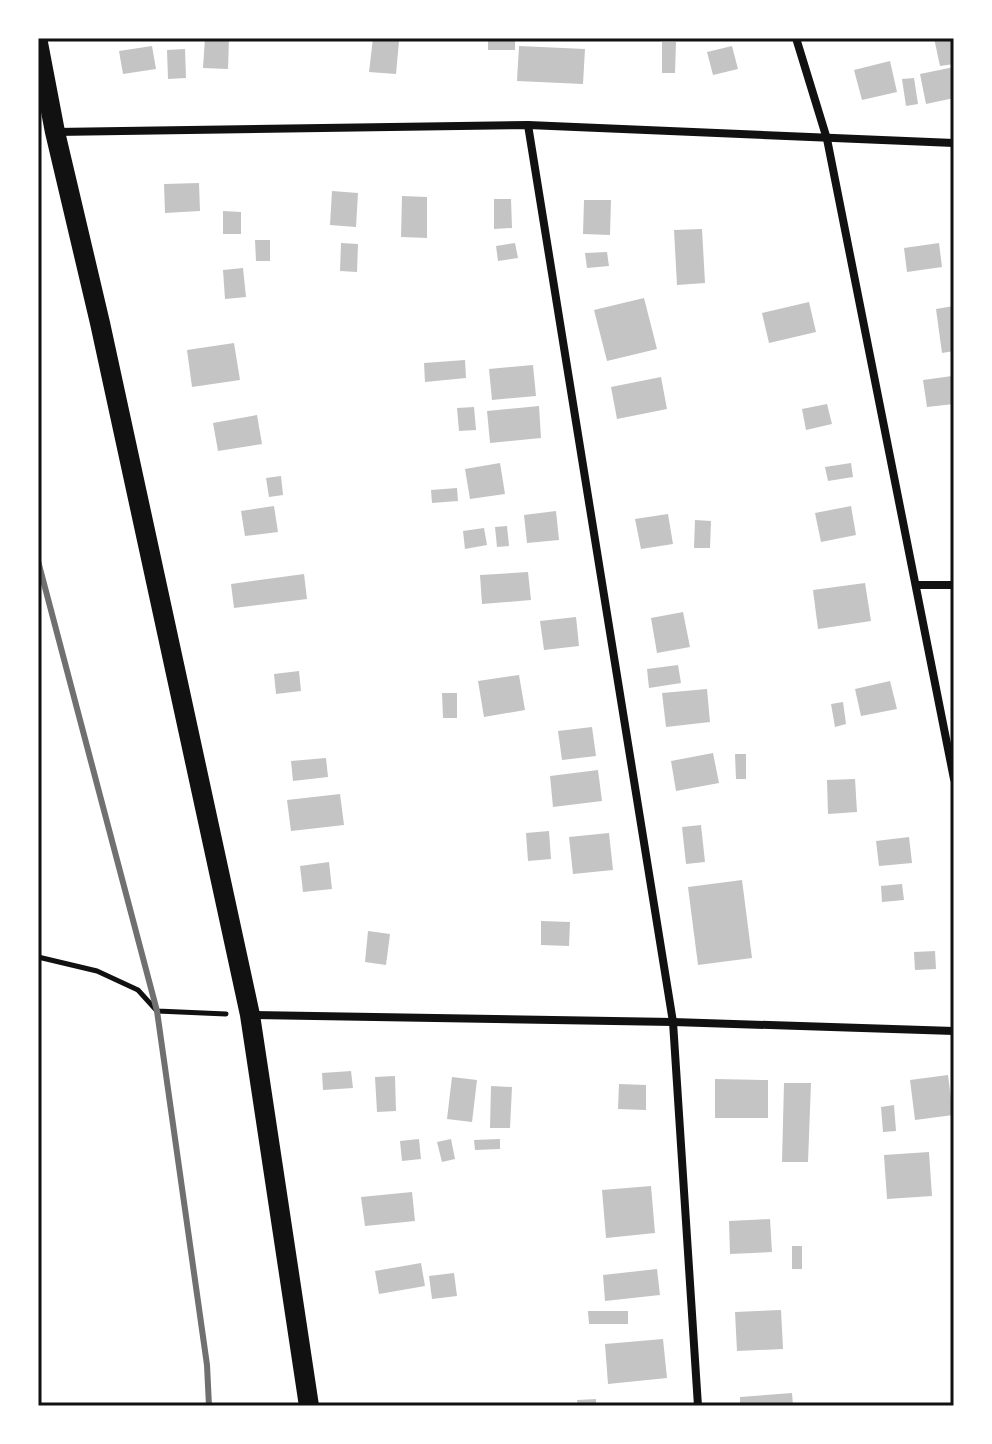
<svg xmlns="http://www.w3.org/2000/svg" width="992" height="1444" font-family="'Noto Sans',sans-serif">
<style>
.building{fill:#c4c4c4}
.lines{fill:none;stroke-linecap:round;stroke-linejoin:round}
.path{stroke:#111;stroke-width:5}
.minor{stroke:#111;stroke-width:8}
.primary{stroke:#111;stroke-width:20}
.rail{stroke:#707070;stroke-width:6}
.neatline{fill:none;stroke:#111;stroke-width:3}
</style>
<rect width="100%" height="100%" fill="#fff"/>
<g class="building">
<path d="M205,38H229L228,69L203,68Z"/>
<path d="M373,38L399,41L396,74L369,72Z"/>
<rect x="488" y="38" width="27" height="12"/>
<path d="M934,38H954V64L940,66Z"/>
<path d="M662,42H676L675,73H662Z"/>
<path d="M152,46L156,69L123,74L119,51Z"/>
<path d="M519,46L585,49L583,84L517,81Z"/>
<path d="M732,46L738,69L713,75L707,52Z"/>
<path d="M185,49L186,78L168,79L167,50Z"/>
<path d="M890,61L897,92L862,100L854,70Z"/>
<path d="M954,67V98L926,104L920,74Z"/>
<path d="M914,78L918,104L906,106L902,79Z"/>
<path d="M199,183L200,211L165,213L164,184Z"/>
<path d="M332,191L358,193L356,227L330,225Z"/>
<path d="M402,196L427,197V238L401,237Z"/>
<path d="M494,199H511L512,228L494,229Z"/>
<path d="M584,200H611L610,235L583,234Z"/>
<path d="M223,211L241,212V234H223Z"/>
<path d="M702,229L705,283L677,285L674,230Z"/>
<path d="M255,240H270V261H256Z"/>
<path d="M341,243L358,244L357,272L340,271Z"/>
<path d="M515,243L518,258L498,261L496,246Z"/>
<path d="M939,243L942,267L907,272L904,248Z"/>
<path d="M607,252L609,266L587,268L585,253Z"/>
<path d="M243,268L246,297L225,299L223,270Z"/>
<path d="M644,298L657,349L607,361L594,310Z"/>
<path d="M809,302L816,332L769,343L762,313Z"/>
<path d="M954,306V351L942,353L936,309Z"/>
<path d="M234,343L240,380L192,387L187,350Z"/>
<path d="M465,360L466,378L425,382L424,363Z"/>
<path d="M533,365L536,396L492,400L489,369Z"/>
<path d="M952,376L954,404L927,407L923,380Z"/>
<path d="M661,377L667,409L617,419L611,387Z"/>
<path d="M827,404L832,424L806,430L802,409Z"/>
<path d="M539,406L541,438L490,443L487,411Z"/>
<path d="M474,407L476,430L459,431L457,408Z"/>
<path d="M257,415L262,444L218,451L213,423Z"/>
<path d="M500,463L505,494L470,499L465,469Z"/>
<path d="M851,463L853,477L828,481L825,467Z"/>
<path d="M281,476L283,495L269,497L266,478Z"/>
<path d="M457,488L458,501L432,503L431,490Z"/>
<path d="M274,506L278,532L245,536L241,511Z"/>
<path d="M851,506L856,535L821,542L815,513Z"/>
<path d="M556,511L559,540L527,543L524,515Z"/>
<path d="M668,514L673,544L641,549L635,519Z"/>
<path d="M695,520L711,521L710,548H694Z"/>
<path d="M507,526L509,546L497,547L495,527Z"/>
<path d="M484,528L487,545L465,549L463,531Z"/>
<path d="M528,572L531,600L482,604L480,575Z"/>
<path d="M304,574L307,599L234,608L231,584Z"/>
<path d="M865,583L871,621L818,629L813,590Z"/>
<path d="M683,612L690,647L657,653L651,618Z"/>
<path d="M576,617L579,646L544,650L540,621Z"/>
<path d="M678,665L681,683L649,688L647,669Z"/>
<path d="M299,671L301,691L276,694L274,674Z"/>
<path d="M519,675L525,710L484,717L478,681Z"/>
<path d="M890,681L897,709L861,716L855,689Z"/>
<path d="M707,689L710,722L666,727L662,693Z"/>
<path d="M442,693H457V718H443Z"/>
<path d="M843,702L846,724L835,727L831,704Z"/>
<path d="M592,727L596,756L562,760L558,731Z"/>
<path d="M713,753L719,783L676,791L671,761Z"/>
<path d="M735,754H746V779H736Z"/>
<path d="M326,758L328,777L293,781L291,761Z"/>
<path d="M598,770L602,801L553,807L550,776Z"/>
<path d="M855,779L857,812L828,814L827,780Z"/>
<path d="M340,794L344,825L291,831L287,800Z"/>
<path d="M701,825L705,862L686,864L682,827Z"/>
<path d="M549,831L551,859L528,861L526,833Z"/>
<path d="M609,833L613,870L573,874L569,837Z"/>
<path d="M909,837L912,863L879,866L876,841Z"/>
<path d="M329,862L332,889L303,892L300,866Z"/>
<path d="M742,880L752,958L698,965L688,887Z"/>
<path d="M902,884L904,900L882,902L881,886Z"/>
<path d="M541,921L570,922L569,946L541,945Z"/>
<path d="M368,931L390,934L386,965L365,962Z"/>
<path d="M935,951L936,969L915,970L914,952Z"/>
<path d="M351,1071L353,1088L323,1090L322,1073Z"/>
<path d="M948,1075L953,1115L915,1120L910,1080Z"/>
<path d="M395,1076L396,1111L377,1112L375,1077Z"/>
<path d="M452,1077L477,1080L472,1122L447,1119Z"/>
<path d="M715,1079L768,1080V1118H715Z"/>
<path d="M784,1083H811L808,1162H782Z"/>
<path d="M619,1084L646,1085V1110L618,1109Z"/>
<path d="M491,1086L512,1087L510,1128H490Z"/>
<path d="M894,1105L896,1131L883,1132L881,1107Z"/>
<path d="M419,1139L421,1159L402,1161L400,1141Z"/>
<path d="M451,1139L455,1159L442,1162L437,1142Z"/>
<path d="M500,1139V1149L475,1150L474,1140Z"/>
<path d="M929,1152L932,1196L887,1199L884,1155Z"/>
<path d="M651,1186L655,1233L606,1238L602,1190Z"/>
<path d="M412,1192L415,1221L365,1226L361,1197Z"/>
<path d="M770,1219L772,1252L730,1254L729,1221Z"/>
<rect x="792" y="1246" width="10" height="23"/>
<path d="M421,1263L425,1286L379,1294L375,1271Z"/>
<path d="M657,1269L660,1295L605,1301L603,1275Z"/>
<path d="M454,1273L457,1296L432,1299L429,1276Z"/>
<path d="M781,1310L783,1349L737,1351L735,1312Z"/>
<path d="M588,1311H628V1324H589Z"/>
<path d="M663,1339L667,1378L608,1384L605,1344Z"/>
<path d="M792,1393L793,1406H740V1397Z"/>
<path d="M596,1399V1406H578L577,1400Z"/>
</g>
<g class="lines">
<path class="path" d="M38,957L97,971L138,990L157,1011L226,1014"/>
<g class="minor">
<path d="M796,38L827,139L954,779"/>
<path d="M528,125L673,1022L698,1406"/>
<path d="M55,132L528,125L954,143"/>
<path d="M916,585H954"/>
<path d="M251,1015L673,1022L954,1031"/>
</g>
<path class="primary" d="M38,43L55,132L100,323L250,1015L309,1406"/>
<path class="rail" d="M38,561L157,1011L207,1365L209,1406"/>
</g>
<rect width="992" height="1444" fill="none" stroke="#ffffff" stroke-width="80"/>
<rect x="40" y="40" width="912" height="1364" class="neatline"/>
</svg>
